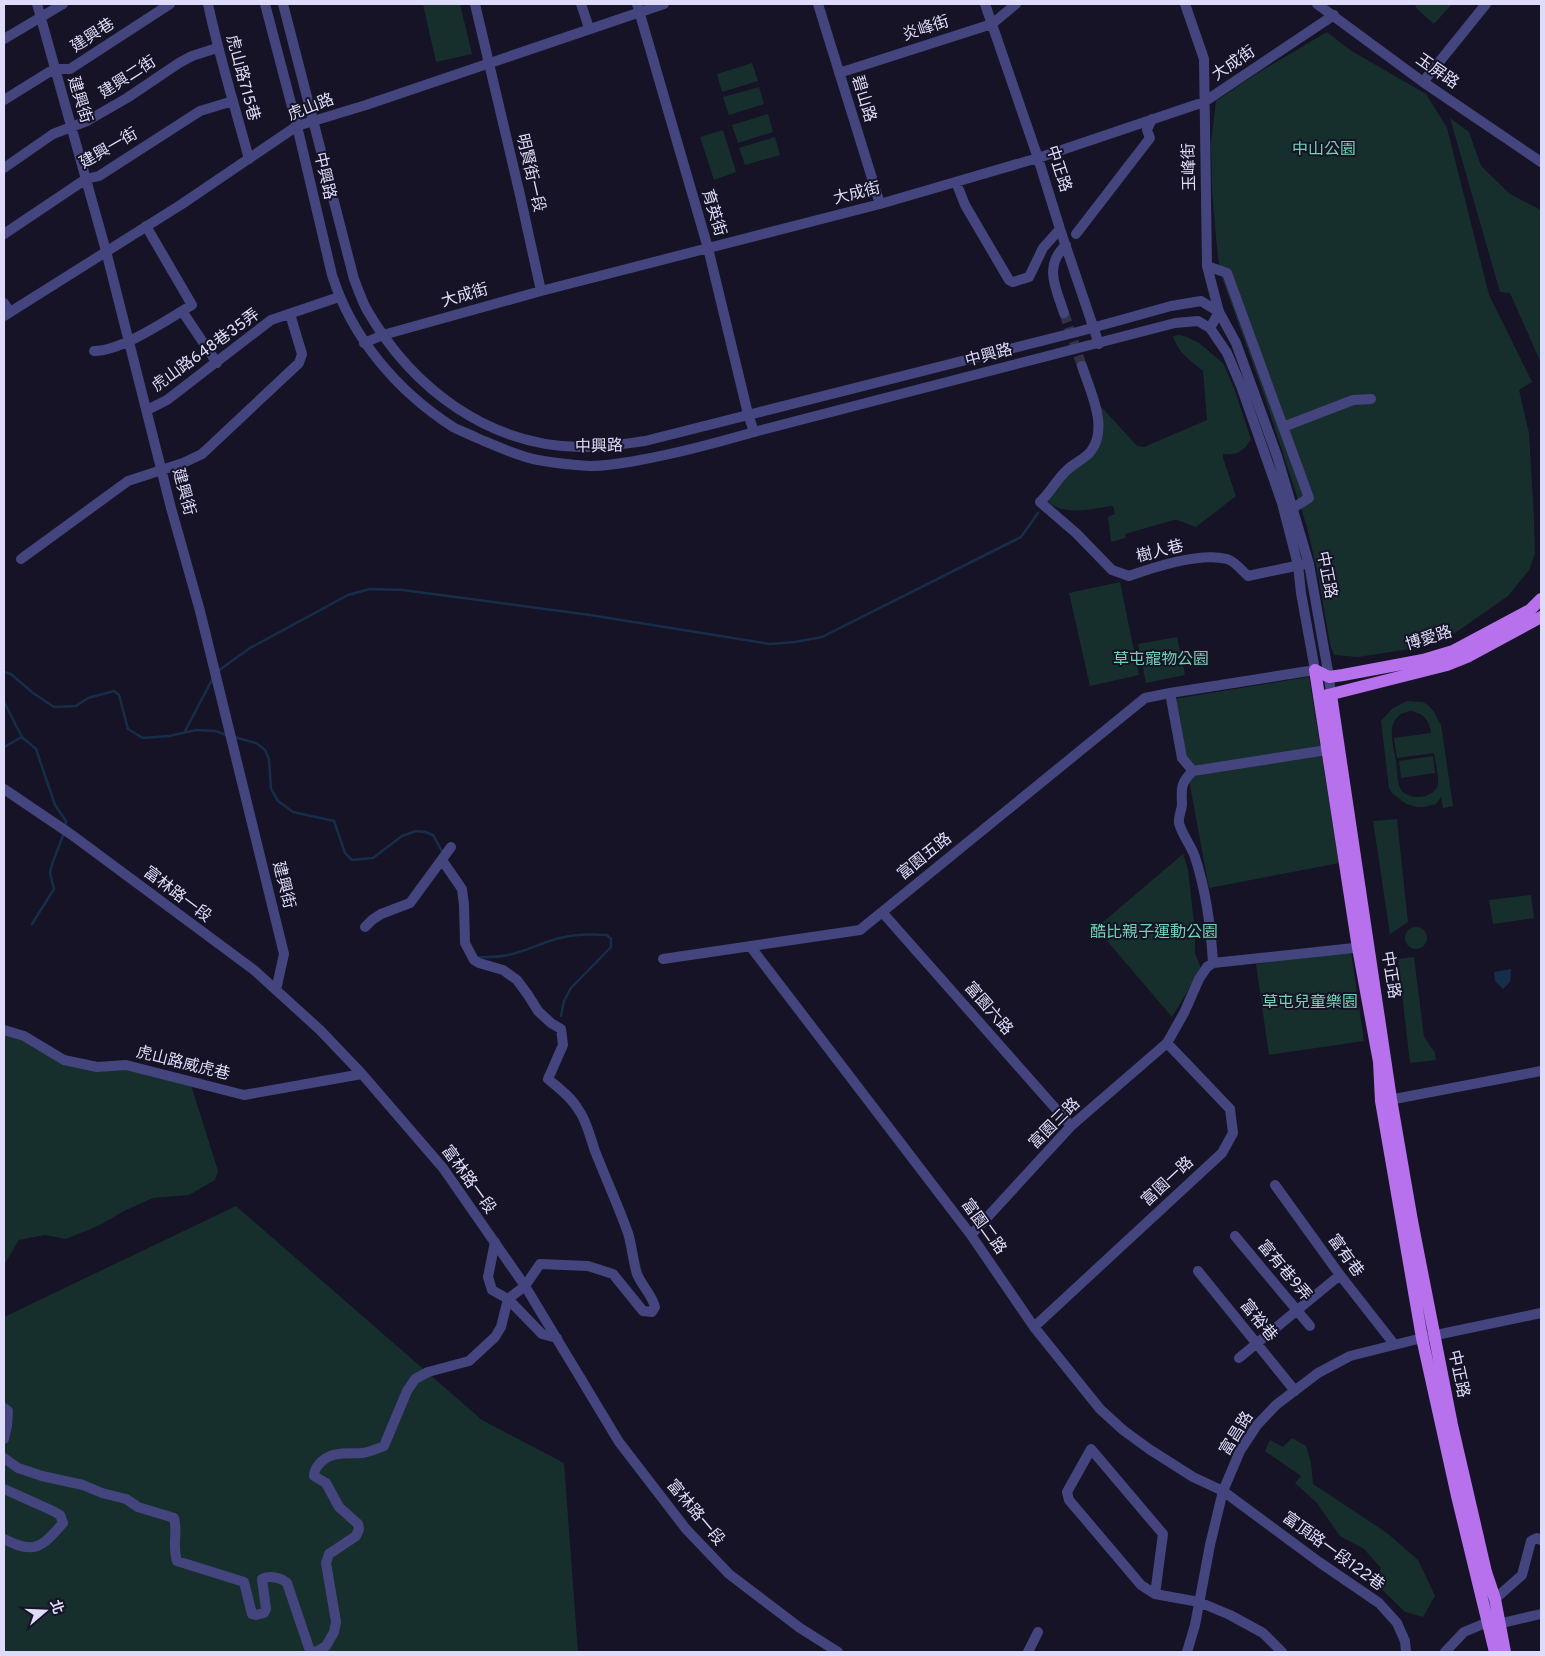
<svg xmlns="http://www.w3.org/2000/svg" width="1545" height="1656" font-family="Overpass,'Noto Sans TC',sans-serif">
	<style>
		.green { fill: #172f2c; fill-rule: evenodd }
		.water { fill: #172e4a }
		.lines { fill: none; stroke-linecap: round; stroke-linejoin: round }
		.stream { stroke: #172e4a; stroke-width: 2.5 }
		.minor-tunnel { stroke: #333145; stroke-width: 10; stroke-dasharray: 10 5; stroke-linecap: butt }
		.minor { stroke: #44457e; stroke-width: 10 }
		.tertiary { stroke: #44457e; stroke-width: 10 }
		.primary { stroke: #b771ec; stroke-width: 12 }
		.labels { text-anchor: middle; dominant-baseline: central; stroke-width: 4; stroke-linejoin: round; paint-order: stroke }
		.street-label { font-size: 16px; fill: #dedcfa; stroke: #151325 }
		.park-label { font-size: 16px; fill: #71d2b4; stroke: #151325 }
	</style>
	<rect width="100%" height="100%" fill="#151325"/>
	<path class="green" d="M 423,4 L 460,4 L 472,54 L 436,62 Z
		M 1418,4 L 1452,4 L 1434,24 L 1415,7 Z
		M 1327,32 L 1350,50 L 1426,94 L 1447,128 L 1489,295 L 1532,382 L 1519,390 L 1529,433 L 1534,519 L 1535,554 L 1529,570 L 1508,596 L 1455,633 L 1410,649 L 1358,657 L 1334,655 L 1330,644 L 1318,574 L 1307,527 L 1264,395 L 1220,272 L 1217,248 L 1212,192 L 1211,143 L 1216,101 L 1256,74 Z
		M 752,63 L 758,81 L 722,92 L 717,74 Z
		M 759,87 L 764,104 L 729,115 L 723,97 Z
		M 768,114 L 773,132 L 738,143 L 732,125 Z
		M 1450,118 L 1469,132 L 1481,166 L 1510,194 L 1541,210 L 1541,363 L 1510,293 L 1500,292 Z
		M 723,130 L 736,172 L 714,180 L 700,137 Z
		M 775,137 L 780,155 L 745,165 L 739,148 Z
		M 1179,335 L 1187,337 L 1199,343 L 1223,363 L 1234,388 L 1251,439 C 1244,452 1236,455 1223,454 L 1223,458 L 1236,496 L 1196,527 L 1177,520 L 1174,520 L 1125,534 L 1125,538 L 1111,542 L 1108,517 L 1115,514 L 1113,506 C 1092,508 1061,518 1046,499 L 1073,462 L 1096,440 L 1096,401 L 1137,446 L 1144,447 L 1207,420 L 1203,371 C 1190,360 1178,353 1173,336 Z
		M 1120,582 L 1139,675 L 1090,686 L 1069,593 Z
		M 1177,637 L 1185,675 L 1146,683 L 1138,644 Z
		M 1309,677 L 1339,863 L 1209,888 L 1174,699 Z
		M 1407,701 L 1423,702 L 1429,706 L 1434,712 L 1441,725 L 1453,806 L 1443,808 L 1441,797 L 1436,804 L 1424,807 L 1417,807 L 1406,804 L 1392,793 L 1389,788 L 1381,721 L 1393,708 ZM 1411,711 C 1424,713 1429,720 1431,733 L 1394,738 L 1397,758 L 1434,753 C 1435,761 1439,776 1438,784 C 1435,799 1407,802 1400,788 C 1397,781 1397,769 1396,761 C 1393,743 1383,715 1411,711 Z
		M 1433,756 L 1435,773 L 1401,778 L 1399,761 Z
		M 1397,819 L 1408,922 L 1390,934 L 1373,821 Z
		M 1183,854 L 1188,869 L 1195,933 L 1195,953 L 1201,969 L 1172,1017 L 1096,928 Z
		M 1531,895 L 1534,918 L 1493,924 L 1489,900 Z
		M1405 938a11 11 0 1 1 22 0a11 11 0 1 1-22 0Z
		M 1351,951 L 1364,1041 L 1269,1055 L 1256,964 Z
		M 1414,957 L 1424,1037 L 1435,1053 L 1436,1060 L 1410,1063 L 1398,959 Z
		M 4,1033 L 23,1041 L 56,1060 L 110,1066 L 191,1085 L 218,1171 L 215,1180 L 189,1195 L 153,1198 L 126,1210 L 98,1226 L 66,1239 L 45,1235 L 19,1240 L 4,1265 Z
		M 236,1206 L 482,1420 L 564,1463 L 578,1652 L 4,1652 L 4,1317 Z
		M 1292,1438 L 1306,1446 L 1311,1463 L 1313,1484 L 1387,1533 L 1418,1560 L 1435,1596 L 1423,1617 L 1405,1612 L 1374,1582 L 1381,1568 L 1364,1549 L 1340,1536 L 1317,1503 L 1295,1483 L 1301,1476 L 1265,1451 L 1270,1440 L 1283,1447 Z"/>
	<path class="water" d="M 1511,969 L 1510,982 L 1503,989 L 1495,981 L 1494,972 Z"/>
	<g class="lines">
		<path class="stream" d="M 218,671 L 250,648 L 348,595 L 370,589 L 403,590 L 590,615 L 770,644 L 795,642 L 822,637 L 1021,537 L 1038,513
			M 4,672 L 11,674 L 33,693 L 54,707 L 76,706 L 88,698 L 114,691 L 119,695 L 128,729 L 143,738 L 169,736 L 196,730 L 216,731 L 226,735
			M 4,702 L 22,737 L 36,749 L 55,805 L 66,821 L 65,827
			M 184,733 L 213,678
			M 234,737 L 256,743 L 265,750 L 269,759 L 271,789 L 278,801 L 293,812 L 334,821 L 345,853 L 352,860 L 373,858 L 402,836 L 416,831 L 425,832 L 433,835 L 443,853
			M 4,747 L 22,737
			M 32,924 L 54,889 L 50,873 L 52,864 L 64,833
			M 476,957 C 491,958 505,957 519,952 C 533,948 546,941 560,938 C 575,934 592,934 607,935 L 611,939 L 611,947 L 571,988 L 564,1001 L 561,1016"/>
		<path class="minor-tunnel" d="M 1064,313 L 1082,366"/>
		<path class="minor" d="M 37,4 L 106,251 L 171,508 L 200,611 L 284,954 L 276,990
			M 208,4 C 219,56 235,107 249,159
			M 475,4 L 520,195 L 541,291
			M 581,4 L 589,28
			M 637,4 L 708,248 L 748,414 L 754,432
			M 818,4 L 880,204
			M 985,4 L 1038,158 L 1060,229 L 1099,344
			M 1185,4 L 1204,59 L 1207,266 L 1219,312 L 1210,328
			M 1317,4 L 1423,82 L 1541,162
			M 4,39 L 63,4
			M 839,73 L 992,24 L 1016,4
			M 1423,82 L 1486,4
			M 4,100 L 54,69 L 70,69 L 170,4
			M 4,168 L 53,134 L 87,121 L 127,98 L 179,63 L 192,56 L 217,48
			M 956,182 L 965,205 L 1009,280 L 1013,282 L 1029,277 L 1043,248 L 1060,229
			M 4,234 L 86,179 L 99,176 L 200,111 L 233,101
			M 1076,234 L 1150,138 L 1147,130 L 1152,119
			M 1207,266 L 1227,273 L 1309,498 L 1293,508 L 1284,509
			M 4,303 L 10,312
			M 182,311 L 217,363
			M 1064,313 C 1056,288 1043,266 1066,245
			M 364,343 L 383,335 L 541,291 L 880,204 L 1038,158 L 1204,102 L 1334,15
			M 94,351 C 122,351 167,320 192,305 L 146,226
			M 1082,366 C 1090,391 1109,428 1091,451 C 1085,459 1074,463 1067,470 C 1056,480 1051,492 1040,502 L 1076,533 L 1112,570 L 1129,576 C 1154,567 1200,552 1227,559 C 1235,561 1242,571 1248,576 L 1305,564
			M 147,410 L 167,400 L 271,320 L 339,297
			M 1283,427 L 1353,400 L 1371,399
			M 21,559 L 128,481 L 183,463 L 202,454 L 299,363 L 302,354 L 290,314
			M 1315,670 L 1170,693 L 1182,758 L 1193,771 L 1327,750
			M 4,789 L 72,835 L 254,970 L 320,1030 L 362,1074 L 443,1168 L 525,1286 L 619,1442 L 686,1529 L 729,1574 L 800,1628 L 838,1652
			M 882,912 L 1071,1126
			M 365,927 L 372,920 L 381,914 L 410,903 L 451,847
			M 750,946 L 971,1235 L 1034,1327 L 1100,1409 L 1123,1430 L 1149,1449 L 1193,1477 L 1223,1491 L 1319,1562 L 1379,1603 L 1397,1623 L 1405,1641 L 1406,1652
			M 663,959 L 860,930 L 1145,698 L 1170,693
			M 1213,963 L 1363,947
			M 4,1030 L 24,1036 L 64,1060 L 97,1067 L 126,1065 L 244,1095 L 362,1074
			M 1384,1101 L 1541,1071
			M 1275,1185 L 1340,1275 L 1394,1344
			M 971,1235 L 1071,1126 L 1167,1043 L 1184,1013 L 1199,979 L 1207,967 L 1213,963 C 1211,928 1206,891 1195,857 C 1191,845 1182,835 1179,823 C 1178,816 1182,810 1182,804 C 1181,788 1181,782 1193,771
			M 1235,1236 L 1310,1326
			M 495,1242 L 488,1277 L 492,1290 L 508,1299 L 542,1334 L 557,1338
			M 1198,1271 L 1295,1391
			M 1034,1327 L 1222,1153 L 1233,1133 L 1230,1109 L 1167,1043
			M 1239,1358 L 1340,1275
			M 4,1408 L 8,1411 L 7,1426 L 4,1439
			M 4,1458 L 18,1468 L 42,1476 L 83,1485 L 102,1493 L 126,1499 L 138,1507 L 174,1518 C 178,1532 172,1547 177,1561 L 244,1582 L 252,1614 L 256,1615 L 264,1613 L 266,1609 L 262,1579 C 270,1575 282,1578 287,1583 L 310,1651 L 316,1652 L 326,1646 L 334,1632 L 336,1622 L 326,1563 L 329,1554 L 356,1536 L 359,1529 L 358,1524 L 339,1507 L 326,1483 L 314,1476 C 314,1470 317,1466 321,1462 C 333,1451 347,1454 362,1453 C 370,1452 377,1449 384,1446 L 407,1391 L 415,1379 L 428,1372 L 469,1361 L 495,1337 L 501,1327 L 508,1299 L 525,1286 L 540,1264 L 588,1266 L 613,1274 L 643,1311 L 652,1312 L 655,1307 C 652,1295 642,1286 637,1274 C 633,1261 632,1246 628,1233 C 618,1205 606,1179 595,1151 C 590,1137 587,1121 578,1109 C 571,1097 559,1088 548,1079 L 563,1045 L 561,1029 L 551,1023 L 538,1011 L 528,995 L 517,980 L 503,970 L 479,963 L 474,960 L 465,943 L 464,905 L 462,889 L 442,860
			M 4,1489 L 53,1511 L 60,1515 L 63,1523 C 42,1547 35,1555 4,1539
			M 1155,1594 L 1163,1534 L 1091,1449 L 1067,1492 L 1069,1500 L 1141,1585 L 1155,1594 L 1199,1602 L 1230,1615 L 1263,1633 L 1282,1652
			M 1495,1599 L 1522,1575 L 1531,1541 L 1537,1538 L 1541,1540
			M 1494,1623 L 1498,1624 L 1541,1614
			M 1028,1652 L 1038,1632
			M 1187,1652 L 1195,1625 L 1210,1545 L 1223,1491 L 1240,1451 L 1257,1425 L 1276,1405 L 1318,1373 L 1350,1356 L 1422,1338 L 1541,1313"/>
		<path class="tertiary" d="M 265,4 L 297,126 L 332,275 C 352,338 397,391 453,427 C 460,431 469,434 477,438 C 496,446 517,456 538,460 C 554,463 573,465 590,466 C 606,466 624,463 640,460 C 679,453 716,443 754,432 L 1175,323 L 1198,321 L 1210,328 L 1227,353 L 1241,386 L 1282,503 L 1298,565 L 1301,593 L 1315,670
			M 283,4 L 354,279 C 358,289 362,301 367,310 C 412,388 488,446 581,447 C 602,448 624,444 645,441 L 1081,331 L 1171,306 L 1201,301 L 1219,312 L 1236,343 L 1277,456 L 1309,564 L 1329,677 L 1331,695
			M 4,316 L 182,204 L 297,126 L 366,105 L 664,4
			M 1445,1652 L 1464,1632 L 1488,1622"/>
		<path class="primary" d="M 1315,670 L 1358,948 L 1379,1062 L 1381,1101 L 1422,1338 L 1457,1496 L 1495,1652
			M 1315,670 L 1329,677 L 1343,675 L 1423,660 L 1453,651 L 1530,610 L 1541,599
			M 1331,695 L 1391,1099 L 1412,1221 L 1452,1425 L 1486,1572 L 1495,1599 L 1505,1652
			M 1324,696 L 1447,665 L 1467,657 L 1541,617"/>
	</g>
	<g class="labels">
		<g class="street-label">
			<text transform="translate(926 29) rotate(-18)">炎峰街</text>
			<text transform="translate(93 36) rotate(-33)">建興巷</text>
			<text transform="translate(1234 64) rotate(-34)">大成街</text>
			<text transform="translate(1437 72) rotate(35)">玉屏路</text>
			<text transform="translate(128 78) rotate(-33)">建興二街</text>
			<text transform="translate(242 78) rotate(75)">虎山路715巷</text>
			<text transform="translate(863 99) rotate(73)">碧山路</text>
			<text transform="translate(79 100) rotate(73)">建興街</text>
			<text transform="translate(311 108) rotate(-21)">虎山路</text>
			<text transform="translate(109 149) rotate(-30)">建興一街</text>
			<text transform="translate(1190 167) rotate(-91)">玉峰街</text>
			<text transform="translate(1058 169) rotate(72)">中正路</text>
			<text transform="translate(530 173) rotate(77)">明賢街一段</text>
			<text transform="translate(324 176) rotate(77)">中興路</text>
			<text transform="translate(857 194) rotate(-14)">大成街</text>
			<text transform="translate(713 213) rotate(73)">育英街</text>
			<text transform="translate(465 296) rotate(-16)">大成街</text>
			<text transform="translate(206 351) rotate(-36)">虎山路648巷35弄</text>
			<text transform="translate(989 356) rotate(-15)">中興路</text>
			<text transform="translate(599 447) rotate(-1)">中興路</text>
			<text transform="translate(183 492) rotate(75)">建興街</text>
			<text transform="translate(1160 552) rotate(-14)">樹人巷</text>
			<text transform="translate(1326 575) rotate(79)">中正路</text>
			<text transform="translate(1429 639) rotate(-17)">博愛路</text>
			<text transform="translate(925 857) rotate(-39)">富園五路</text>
			<text transform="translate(283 885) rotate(76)">建興街</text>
			<text transform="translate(177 895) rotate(37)">富林路一段</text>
			<text transform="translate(1390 975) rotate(81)">中正路</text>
			<text transform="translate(988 1009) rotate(49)">富園六路</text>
			<text transform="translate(183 1064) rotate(14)">虎山路威虎巷</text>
			<text transform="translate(1055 1124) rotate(-45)">富園三路</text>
			<text transform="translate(468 1180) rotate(54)">富林路一段</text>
			<text transform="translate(1168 1182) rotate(-43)">富園一路</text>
			<text transform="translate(983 1227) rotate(54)">富園二路</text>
			<text transform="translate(1345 1256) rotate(54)">富有巷</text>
			<text transform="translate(1284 1271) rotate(50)">富有巷9弄</text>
			<text transform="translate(1258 1321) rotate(51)">富裕巷</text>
			<text transform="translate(1458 1374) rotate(78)">中正路</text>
			<text transform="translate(1237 1434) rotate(-58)">富昌路</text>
			<text transform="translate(695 1513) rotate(50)">富林路一段</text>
			<text transform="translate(1333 1552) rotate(36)">富頂路一段122巷</text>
		</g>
		<g class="park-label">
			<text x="1324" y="150">中山公園</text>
			<text x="1161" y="660">草屯寵物公園</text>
			<text x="1154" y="933">酷比親子運動公園</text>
			<text x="1310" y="1003">草屯兒童樂園</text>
		</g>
	</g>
	<rect width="1545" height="1656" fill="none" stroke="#dedcfa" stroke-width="10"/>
	<g transform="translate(45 1611) rotate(71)" stroke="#151325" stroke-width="4" paint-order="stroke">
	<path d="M0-4L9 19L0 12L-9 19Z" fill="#dedcfa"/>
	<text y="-8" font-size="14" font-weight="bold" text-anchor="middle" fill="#dedcfa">北</text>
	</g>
</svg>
